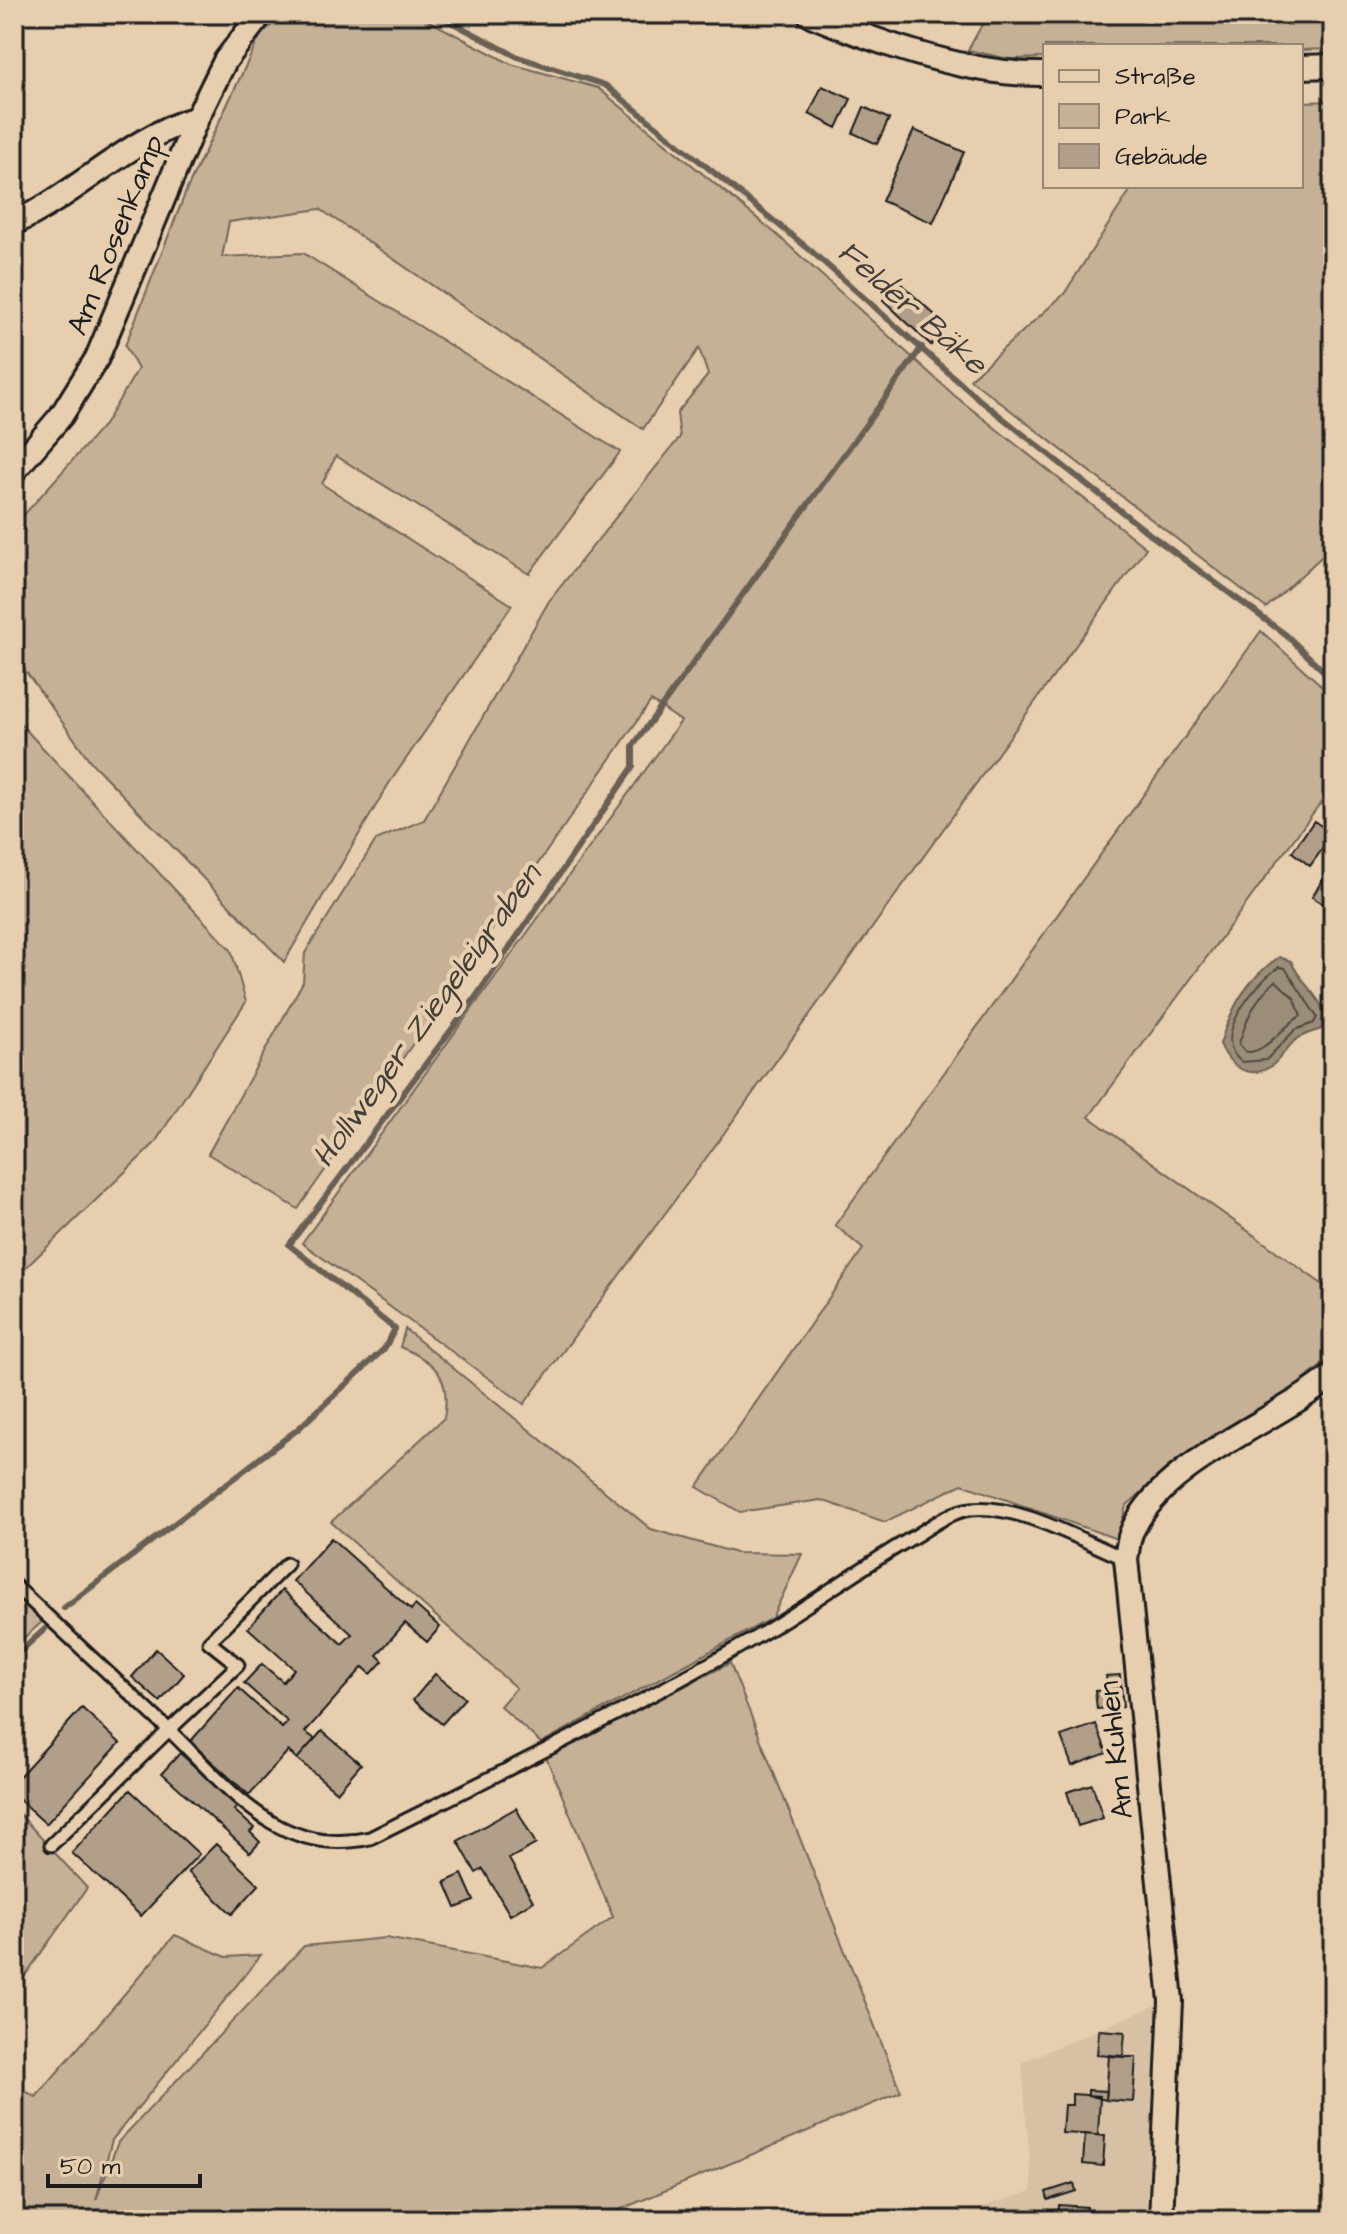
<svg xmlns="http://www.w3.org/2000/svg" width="1347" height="2234" font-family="'Architects Daughter',sans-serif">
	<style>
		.built { fill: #d7c0a4 }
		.green { fill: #c6b197; stroke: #71665a; stroke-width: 2 }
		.water { fill: #9c8d79; stroke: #696054; stroke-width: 2 }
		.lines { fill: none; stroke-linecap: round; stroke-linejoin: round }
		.shore { stroke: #4f4941; stroke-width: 2 }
		.stream { stroke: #696054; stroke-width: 6 }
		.building { fill: #b19f89; stroke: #1c1c1c; stroke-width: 2 }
		.service-casing { stroke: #1c1c1c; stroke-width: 17 }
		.minor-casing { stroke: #1c1c1c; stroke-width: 28 }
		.service { stroke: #e7ceaf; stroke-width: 11 }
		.minor { stroke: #e7ceaf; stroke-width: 22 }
		.labels { text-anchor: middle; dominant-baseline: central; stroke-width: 8; stroke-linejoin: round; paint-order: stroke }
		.street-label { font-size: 30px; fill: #1c1c1c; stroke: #e7ceaf }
		.water-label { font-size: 32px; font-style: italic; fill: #423e38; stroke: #e7ceaf }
	</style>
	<rect width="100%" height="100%" fill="#e7ceaf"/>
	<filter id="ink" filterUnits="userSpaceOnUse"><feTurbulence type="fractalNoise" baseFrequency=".0125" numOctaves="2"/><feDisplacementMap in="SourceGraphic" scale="16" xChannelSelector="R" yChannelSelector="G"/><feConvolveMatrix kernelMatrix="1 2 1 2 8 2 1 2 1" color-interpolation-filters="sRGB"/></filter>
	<g filter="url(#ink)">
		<path class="built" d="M 1157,2005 L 1146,2220 L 959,2220 L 958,2215 L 1032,2191 L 1022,2062 Z"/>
		<path class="green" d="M 286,14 L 416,14 L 511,64 L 598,88 L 775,233 L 955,396 L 1146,548 L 709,1154 L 524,1404 L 302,1243 L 681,721 L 651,701 L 298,1209 L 208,1154 L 303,982 L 305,953 L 376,840 L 424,820 L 549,601 L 680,437 L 677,413 L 708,375 L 699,348 L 643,429 L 320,209 L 229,222 L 222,257 L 303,253 L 620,452 L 529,574 L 336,456 L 322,484 L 512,605 L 388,785 L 284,962 L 91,762 L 14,655 L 14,526 L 104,425 L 138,369 L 125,346 L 187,189 L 261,34 Z
			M 988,14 L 1333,14 L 1333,49 L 1301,50 L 1301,46 L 1045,46 L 1045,58 L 1009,59 L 968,50 Z
			M 1333,101 L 1333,546 L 1266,608 L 970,379 L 1064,294 L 1133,186 L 1301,186 L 1301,102 Z
			M 1261,631 L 1333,696 L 1333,786 L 1089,1117 L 1333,1292 L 1333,1332 L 1330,1337 L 1333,1356 L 1287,1394 L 1174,1463 L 1126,1506 L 1117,1539 L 962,1484 L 885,1522 L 821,1500 L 740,1512 L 697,1487 L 863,1249 L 835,1225 Z
			M 14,717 L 231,950 L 246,1002 L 154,1144 L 14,1279 Z
			M 405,1329 L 651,1529 L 736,1553 L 802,1554 L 772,1618 L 541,1743 L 500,1706 L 516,1688 L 331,1522 L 444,1418 C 451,1378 437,1362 400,1347 Z
			M 14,1592 L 43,1621 L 14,1647 Z
			M 730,1663 L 901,2092 L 595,2220 L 14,2220 L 14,2085 L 36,2097 L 175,1935 L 226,1957 L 261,1955 L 112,2140 L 96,2200 L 118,2142 L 304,1946 L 386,1938 L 542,1968 L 613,1917 L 546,1757 Z
			M 14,1808 L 87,1888 L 14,1991 Z"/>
		<path class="water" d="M 1279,957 L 1291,961 C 1300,983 1319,994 1326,1016 L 1321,1029 C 1313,1032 1304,1034 1297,1039 C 1287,1046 1281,1060 1270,1067 C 1247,1081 1228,1064 1220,1044 C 1232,1006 1246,980 1279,957 Z"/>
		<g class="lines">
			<path class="shore" d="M 1279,967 L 1285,968 L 1317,1017 L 1314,1023 L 1295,1030 L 1266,1060 L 1242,1062 C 1208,1039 1256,983 1279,967 Z
				M 1276,981 L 1295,999 L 1301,1016 C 1283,1025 1266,1054 1246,1052 L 1239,1044 C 1246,1020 1256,996 1276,981 Z"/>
			<path class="stream" d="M 436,14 L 518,57 L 605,85 L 810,250 L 976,397 L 1151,535 L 1286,635 L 1333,680
				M 64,1608 L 298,1429 L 384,1349 L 395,1329 L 289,1245 L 473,1001 L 633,767 L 633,746 L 922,347
				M 14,1657 L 45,1629"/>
		</g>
		<path class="building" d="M 822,86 L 851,99 L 837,128 L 809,114 Z
			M 864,107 L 889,119 L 877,144 L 853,133 Z
			M 914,130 L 964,152 L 933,223 L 882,201 Z
			M 900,283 L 948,327 L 931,345 L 883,300 Z
			M 1314,821 L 1333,834 L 1310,866 L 1292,852 Z
			M 1325,876 L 1333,881 L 1333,910 L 1312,897 Z
			M 331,1538 L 411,1610 L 415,1605 L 440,1627 L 427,1642 L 405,1623 L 377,1655 L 383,1661 L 371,1674 L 363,1667 L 305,1732 L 315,1739 L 297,1759 L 288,1751 L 249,1795 L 190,1742 L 238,1688 L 282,1728 L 288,1722 L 244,1683 L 262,1664 L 283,1682 L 294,1669 L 248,1628 L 282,1590 L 342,1644 L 352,1634 L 293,1581 Z
			M 156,1649 L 184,1674 L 160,1702 L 132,1677 Z
			M 435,1674 L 465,1698 L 442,1724 L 413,1700 Z
			M 1120,1675 L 1123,1707 L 1097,1709 L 1095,1691 L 1108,1690 L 1106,1676 Z
			M 82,1708 L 120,1743 L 46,1824 L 14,1795 L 14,1782 Z
			M 1096,1724 L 1107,1753 L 1072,1766 L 1061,1736 Z
			M 322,1731 L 361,1764 L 337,1792 L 297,1759 Z
			M 180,1753 L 238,1806 L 234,1810 L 254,1828 L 250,1832 L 260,1842 L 250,1853 L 162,1773 Z
			M 1092,1784 L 1103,1818 L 1078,1826 L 1067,1792 Z
			M 130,1790 L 199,1854 L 141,1916 L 72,1853 Z
			M 516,1808 L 536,1844 L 509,1859 L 533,1901 L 510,1915 L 483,1869 L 476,1873 L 458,1841 Z
			M 216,1844 L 259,1885 L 232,1914 L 188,1872 Z
			M 462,1874 L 474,1901 L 456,1908 L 445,1882 Z
			M 1099,2030 L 1125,2032 L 1123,2057 L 1097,2055 Z
			M 1109,2055 L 1136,2057 L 1133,2102 L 1106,2100 Z
			M 1088,2090 L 1107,2091 L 1106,2100 L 1088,2095 Z
			M 1072,2094 L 1100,2096 L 1098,2135 L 1062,2133 L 1064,2105 L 1072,2105 Z
			M 1085,2134 L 1105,2136 L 1103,2166 L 1083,2164 Z
			M 1074,2183 L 1076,2191 L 1048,2200 L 1046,2192 Z
			M 1059,2205 L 1087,2207 L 1086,2220 L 1058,2220 Z"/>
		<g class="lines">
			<defs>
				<path id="service" d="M 14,1585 L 169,1730 L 238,1665 L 209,1642 L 287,1564
					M 51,1845 L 169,1730 C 227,1786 279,1859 370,1838 C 498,1774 628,1711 753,1639 C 809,1607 860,1567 917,1535 C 933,1525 952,1511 971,1509 C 1017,1503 1084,1542 1126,1559"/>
				<path id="minor" d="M 809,14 C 878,43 970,76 1045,74
					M 1301,67 L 1333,66
					M 14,223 C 78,194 129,137 197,118
					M 14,471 L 61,416 L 97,358 L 197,118 L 225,61 L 261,14
					M 1161,2220 L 1171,2001 L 1126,1559 C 1128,1549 1128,1538 1133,1529 C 1166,1460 1275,1423 1333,1375"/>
			</defs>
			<use href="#service" class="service-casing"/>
			<use href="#minor" class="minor-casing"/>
			<use href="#service" class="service"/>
			<use href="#minor" class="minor"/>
		</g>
	</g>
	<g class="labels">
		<g class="street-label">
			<text transform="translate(116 235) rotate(-68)">Am Rosenkamp</text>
			<text transform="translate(1116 1750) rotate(-96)">Am Kuhlen</text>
		</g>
		<g class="water-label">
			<text transform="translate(912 308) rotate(41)">Felder Bäke</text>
			<text transform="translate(427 1016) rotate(-54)">Hollweger Ziegeleigraben</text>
		</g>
	</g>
	<rect width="1347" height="2234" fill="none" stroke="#e7ceaf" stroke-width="48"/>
	<rect x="24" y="24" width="1299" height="2186" fill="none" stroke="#1c1c1c" stroke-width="3" filter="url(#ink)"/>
	<rect x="1043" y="44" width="260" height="144" fill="#e7ceaf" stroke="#968774" stroke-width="2"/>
	<rect x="1059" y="70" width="40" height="12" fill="#e7ceaf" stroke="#968774" stroke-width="2"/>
	<text x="1115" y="84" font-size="24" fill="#1c1c1c">Straße</text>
	<rect x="1059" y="104" width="40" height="24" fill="#c6b197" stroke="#968774" stroke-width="2"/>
	<text x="1115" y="124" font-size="24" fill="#1c1c1c">Park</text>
	<rect x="1059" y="144" width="40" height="24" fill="#b19f89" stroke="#968774" stroke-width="2"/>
	<text x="1115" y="164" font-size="24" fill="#1c1c1c">Gebäude</text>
	<path d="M48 2174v12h152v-12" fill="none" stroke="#1c1c1c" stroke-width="4"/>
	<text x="60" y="2174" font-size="24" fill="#1c1c1c" stroke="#e7ceaf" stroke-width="6" paint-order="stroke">50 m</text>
</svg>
